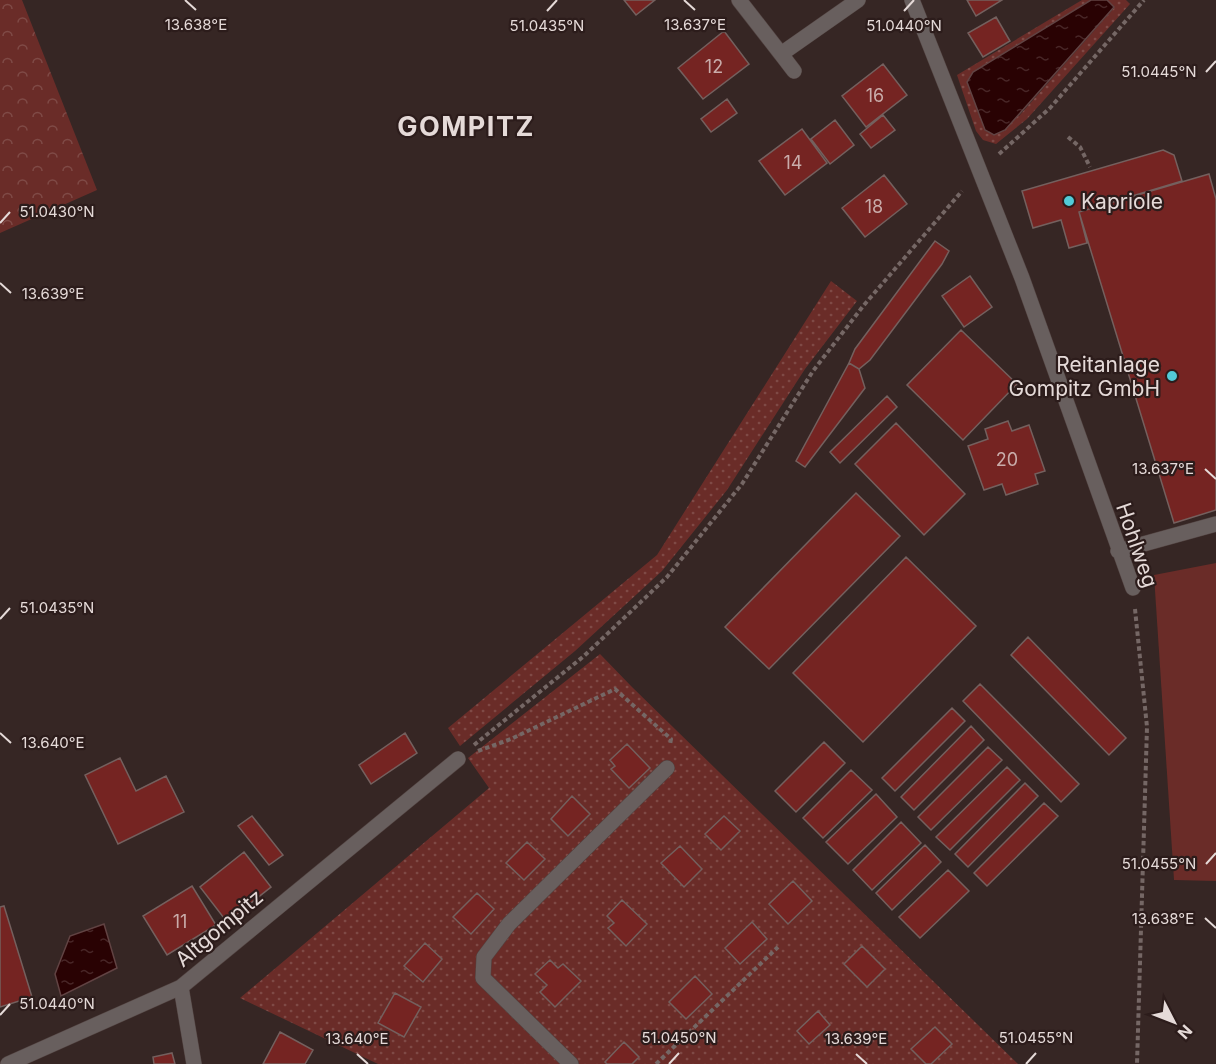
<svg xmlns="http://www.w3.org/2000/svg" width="1216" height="1064" font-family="Inter,sans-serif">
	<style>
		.grass { fill: url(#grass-dots) }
		.forest { fill: url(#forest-crowns) }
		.pitch { fill: #6a2c28 }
		.water { fill: url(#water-ripples); stroke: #614343; stroke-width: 1.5 }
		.building { fill: #752422; stroke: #74605e; stroke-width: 1.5 }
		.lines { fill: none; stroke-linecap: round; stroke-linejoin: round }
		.minor-casing { stroke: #524341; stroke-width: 16 }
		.path { stroke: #756765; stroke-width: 4; stroke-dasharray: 4.5 3; stroke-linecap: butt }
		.minor { stroke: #685f5e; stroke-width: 15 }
		.ticks { fill: none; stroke: #e5dad8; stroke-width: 2 }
		.poi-dot { fill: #52cbd8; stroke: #2c1c1b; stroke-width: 2 }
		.labels { text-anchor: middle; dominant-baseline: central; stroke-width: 4.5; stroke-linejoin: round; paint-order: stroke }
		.number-label { font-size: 18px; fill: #c9acaa }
		.poi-label { font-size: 21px; fill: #e5dad8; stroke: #2c1c1b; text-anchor: start }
		.street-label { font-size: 21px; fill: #e5dad8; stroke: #2c1c1b }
		.district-label { font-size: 27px; font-weight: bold; letter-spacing: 1.5px; fill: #e5dad8; stroke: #2c1c1b }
		.ticks-label { font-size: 15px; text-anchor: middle; fill: #e5dad8; stroke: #2c1c1b; stroke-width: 4.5; stroke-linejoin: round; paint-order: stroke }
	</style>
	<defs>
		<pattern id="grass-dots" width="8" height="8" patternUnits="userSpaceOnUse" patternTransform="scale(1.5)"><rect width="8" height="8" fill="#6a2c28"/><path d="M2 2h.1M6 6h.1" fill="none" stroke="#7f4a46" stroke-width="1.8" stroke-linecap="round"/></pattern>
		<pattern id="forest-crowns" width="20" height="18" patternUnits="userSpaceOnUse" patternTransform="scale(1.5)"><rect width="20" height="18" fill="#6a2c28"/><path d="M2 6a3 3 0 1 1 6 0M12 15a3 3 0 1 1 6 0" fill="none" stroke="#7f4a46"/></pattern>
		<pattern id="water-ripples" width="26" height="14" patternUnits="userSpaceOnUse" patternTransform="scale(1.5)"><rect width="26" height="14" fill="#290203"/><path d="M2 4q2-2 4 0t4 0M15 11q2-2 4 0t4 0" fill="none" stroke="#482627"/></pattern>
	</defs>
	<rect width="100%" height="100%" fill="#362624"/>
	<path class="grass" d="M 1082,0 L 1091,0 L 973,72 L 1019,116 L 1114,8 L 1107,0 L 1126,0 L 1130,4 L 1027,119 L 996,144 L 983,140 L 976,131 L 957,75 Z
		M 831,281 L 857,301 L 805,369 L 727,490 L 662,571 L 575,651 L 460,746 L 448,728 L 657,555 Z
		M 600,654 L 632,687 L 1018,1064 L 378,1064 L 240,998 L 489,788 L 468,758 Z"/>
	<path class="forest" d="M 0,0 L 22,0 L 97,190 L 0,233 Z"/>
	<path class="pitch" d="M 1216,563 L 1216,881 L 1174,880 L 1154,575 Z"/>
	<path class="water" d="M 1091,0 L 1107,0 L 1114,7 L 1005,130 L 994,135 L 985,130 L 967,82 L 973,72 Z
		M 104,924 L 117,968 L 61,996 L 55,974 L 70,936 Z"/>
	<path class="building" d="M 624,0 L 655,0 L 636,15 Z
		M 967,0 L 1002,0 L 976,16 Z
		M 996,17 L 1010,41 L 983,57 L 968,33 Z
		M 724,31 L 749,64 L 703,99 L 678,68 Z
		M 883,64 L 907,95 L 866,127 L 842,96 Z
		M 727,99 L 737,113 L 711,132 L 701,119 Z
		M 883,115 L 895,130 L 871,148 L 860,134 Z
		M 835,120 L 854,145 L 830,164 L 811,139 Z
		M 802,129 L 827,163 L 785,195 L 759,161 Z
		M 1163,150 L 1174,155 L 1182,181 L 1079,212 L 1087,243 L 1069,248 L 1061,220 L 1033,228 L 1022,191 Z
		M 1209,174 L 1216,199 L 1216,510 L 1174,523 L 1079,212 Z
		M 884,175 L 907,204 L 865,237 L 842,208 Z
		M 935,241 L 949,251 L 942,264 L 870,360 L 859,369 L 849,363 L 855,349 Z
		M 970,276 L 992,307 L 964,327 L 942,296 Z
		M 961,330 L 1017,384 L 963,440 L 907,385 Z
		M 849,363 L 859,369 L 865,388 L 805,467 L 796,461 Z
		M 887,396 L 897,407 L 840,463 L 830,452 Z
		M 1008,421 L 1012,431 L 1029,425 L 1045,471 L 1035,474 L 1038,484 L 1006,495 L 1002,484 L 984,490 L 968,446 L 988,439 L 985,429 Z
		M 896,423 L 965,494 L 924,535 L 855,464 Z
		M 856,493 L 900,536 L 769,669 L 725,627 Z
		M 906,557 L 976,626 L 863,742 L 793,673 Z
		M 1028,637 L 1126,738 L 1109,755 L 1011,655 Z
		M 980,684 L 1079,784 L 1061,802 L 963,701 Z
		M 952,708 L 965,721 L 895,791 L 882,778 Z
		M 971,726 L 984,740 L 914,810 L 901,797 Z
		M 405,733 L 417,753 L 371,784 L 359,765 Z
		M 824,742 L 845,763 L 796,812 L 775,791 Z
		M 627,744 L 650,768 L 629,788 L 611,769 L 615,766 L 610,760 Z
		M 988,747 L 1002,760 L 931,830 L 918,817 Z
		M 120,758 L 136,791 L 166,776 L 184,812 L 118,844 L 85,775 Z
		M 1007,767 L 1020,780 L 950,850 L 936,837 Z
		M 851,770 L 872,790 L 823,838 L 803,818 Z
		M 1025,783 L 1038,796 L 968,867 L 955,854 Z
		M 876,794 L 897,817 L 848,864 L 826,842 Z
		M 572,796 L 590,814 L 568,836 L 551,819 Z
		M 1044,803 L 1058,816 L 987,886 L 974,873 Z
		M 252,816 L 283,855 L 269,865 L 238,826 Z
		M 724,816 L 740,831 L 721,850 L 705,834 Z
		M 901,822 L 921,843 L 872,890 L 853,870 Z
		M 527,842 L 545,859 L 524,880 L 506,863 Z
		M 925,845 L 941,862 L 892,910 L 876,893 Z
		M 680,846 L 702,869 L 684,887 L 661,863 Z
		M 244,852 L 271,887 L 227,922 L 200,887 Z
		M 948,870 L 969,891 L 920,938 L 899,917 Z
		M 793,881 L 812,901 L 788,924 L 769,904 Z
		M 192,886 L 216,925 L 167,955 L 143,916 Z
		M 477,893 L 494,909 L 471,934 L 453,917 Z
		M 622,900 L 647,924 L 626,946 L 608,928 L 614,923 L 607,916 Z
		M 4,906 L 32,997 L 0,1007 L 0,907 Z
		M 752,922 L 767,939 L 740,964 L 725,948 Z
		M 425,943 L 442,959 L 423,982 L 404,966 Z
		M 862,946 L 885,969 L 867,987 L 844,964 Z
		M 550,960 L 558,968 L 563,964 L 581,981 L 555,1007 L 540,992 L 547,985 L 535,974 Z
		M 695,976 L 712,994 L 686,1019 L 669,1002 Z
		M 395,993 L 421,1007 L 404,1037 L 378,1023 Z
		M 818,1011 L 830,1025 L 809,1044 L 797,1031 Z
		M 935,1027 L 952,1044 L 931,1064 L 926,1064 L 911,1049 Z
		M 280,1032 L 313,1050 L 305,1064 L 263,1064 Z
		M 624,1042 L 639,1057 L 632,1064 L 607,1064 L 605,1062 Z
		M 172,1053 L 175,1064 L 154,1064 L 153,1057 Z"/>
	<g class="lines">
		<defs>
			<path id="minor" d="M 739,0 L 781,54
				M 912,0 L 1022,278 L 1133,588
				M 794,71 L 781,54 L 858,0
				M 1118,551 L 1216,524
				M 181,987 L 194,1064
				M 8,1064 L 181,987 L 458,759
				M 571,1064 L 483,978 L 484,957 L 509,924 L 667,768"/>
		</defs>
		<use href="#minor" class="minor-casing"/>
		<path class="path" d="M 1068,137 L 1080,147 L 1090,167
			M 999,154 L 1050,108 L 1144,0
			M 1135,609 L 1147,727 L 1137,1064
			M 474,745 L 584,656 L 667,577 L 742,484 L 813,371 L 864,305 L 962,191
			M 478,751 L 511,739 L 615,689 L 671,739 L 670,745
			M 656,1064 L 778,947"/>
		<use href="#minor" class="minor"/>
	</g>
	<path class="ticks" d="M 185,0 L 196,10M 684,0 L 695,10M 547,11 L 557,0M 904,11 L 914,0M 1206,72 L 1216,61M 0,223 L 10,212M 0,283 L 11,293M 1205,469 L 1216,479M 0,619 L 10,608M 0,733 L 11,743M 1206,864 L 1216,853M 1205,918 L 1216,928M 0,1015 L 10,1004M 357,1054 L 368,1064M 856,1054 L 867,1064M 669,1064 L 679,1053M 1026,1064 L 1036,1053"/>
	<g class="poi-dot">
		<circle cx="1069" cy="201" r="6"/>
		<circle cx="1172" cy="376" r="6"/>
	</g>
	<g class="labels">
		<g class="number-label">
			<text x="714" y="66">12</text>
			<text x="875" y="95">16</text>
			<text x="793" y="162">14</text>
			<text x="874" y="206">18</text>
			<text x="1007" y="459">20</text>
			<text x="180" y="921">11</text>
		</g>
		<g class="poi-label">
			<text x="1081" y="201">Kapriole</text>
			<text x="1160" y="364" text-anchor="end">Reitanlage<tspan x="1160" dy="24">Gompitz GmbH</tspan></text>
		</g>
		<g class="street-label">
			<text transform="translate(1137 545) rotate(71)">Hohlweg</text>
			<text transform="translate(219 928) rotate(-40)">Altgompitz</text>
		</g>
		<g class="district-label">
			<text x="466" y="126">GOMPITZ</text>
		</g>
	</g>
	<g class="ticks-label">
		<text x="196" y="30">13.638°E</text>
		<text x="695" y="30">13.637°E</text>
		<text x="547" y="31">51.0435°N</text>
		<text x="904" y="31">51.0440°N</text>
		<text x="1159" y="77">51.0445°N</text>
		<text x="57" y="217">51.0430°N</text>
		<text x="53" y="299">13.639°E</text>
		<text x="1163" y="474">13.637°E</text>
		<text x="57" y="613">51.0435°N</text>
		<text x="53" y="748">13.640°E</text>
		<text x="1159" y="869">51.0455°N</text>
		<text x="1163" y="924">13.638°E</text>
		<text x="57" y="1009">51.0440°N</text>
		<text x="679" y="1043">51.0450°N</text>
		<text x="1036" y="1043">51.0455°N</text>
		<text x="357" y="1044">13.640°E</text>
		<text x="856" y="1044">13.639°E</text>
	</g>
	<g transform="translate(1174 1022) rotate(132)" stroke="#2c1c1b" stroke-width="4.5" paint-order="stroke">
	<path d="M0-4.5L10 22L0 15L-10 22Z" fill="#e5dad8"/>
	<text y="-9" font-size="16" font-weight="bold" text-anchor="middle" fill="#e5dad8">N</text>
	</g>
</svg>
